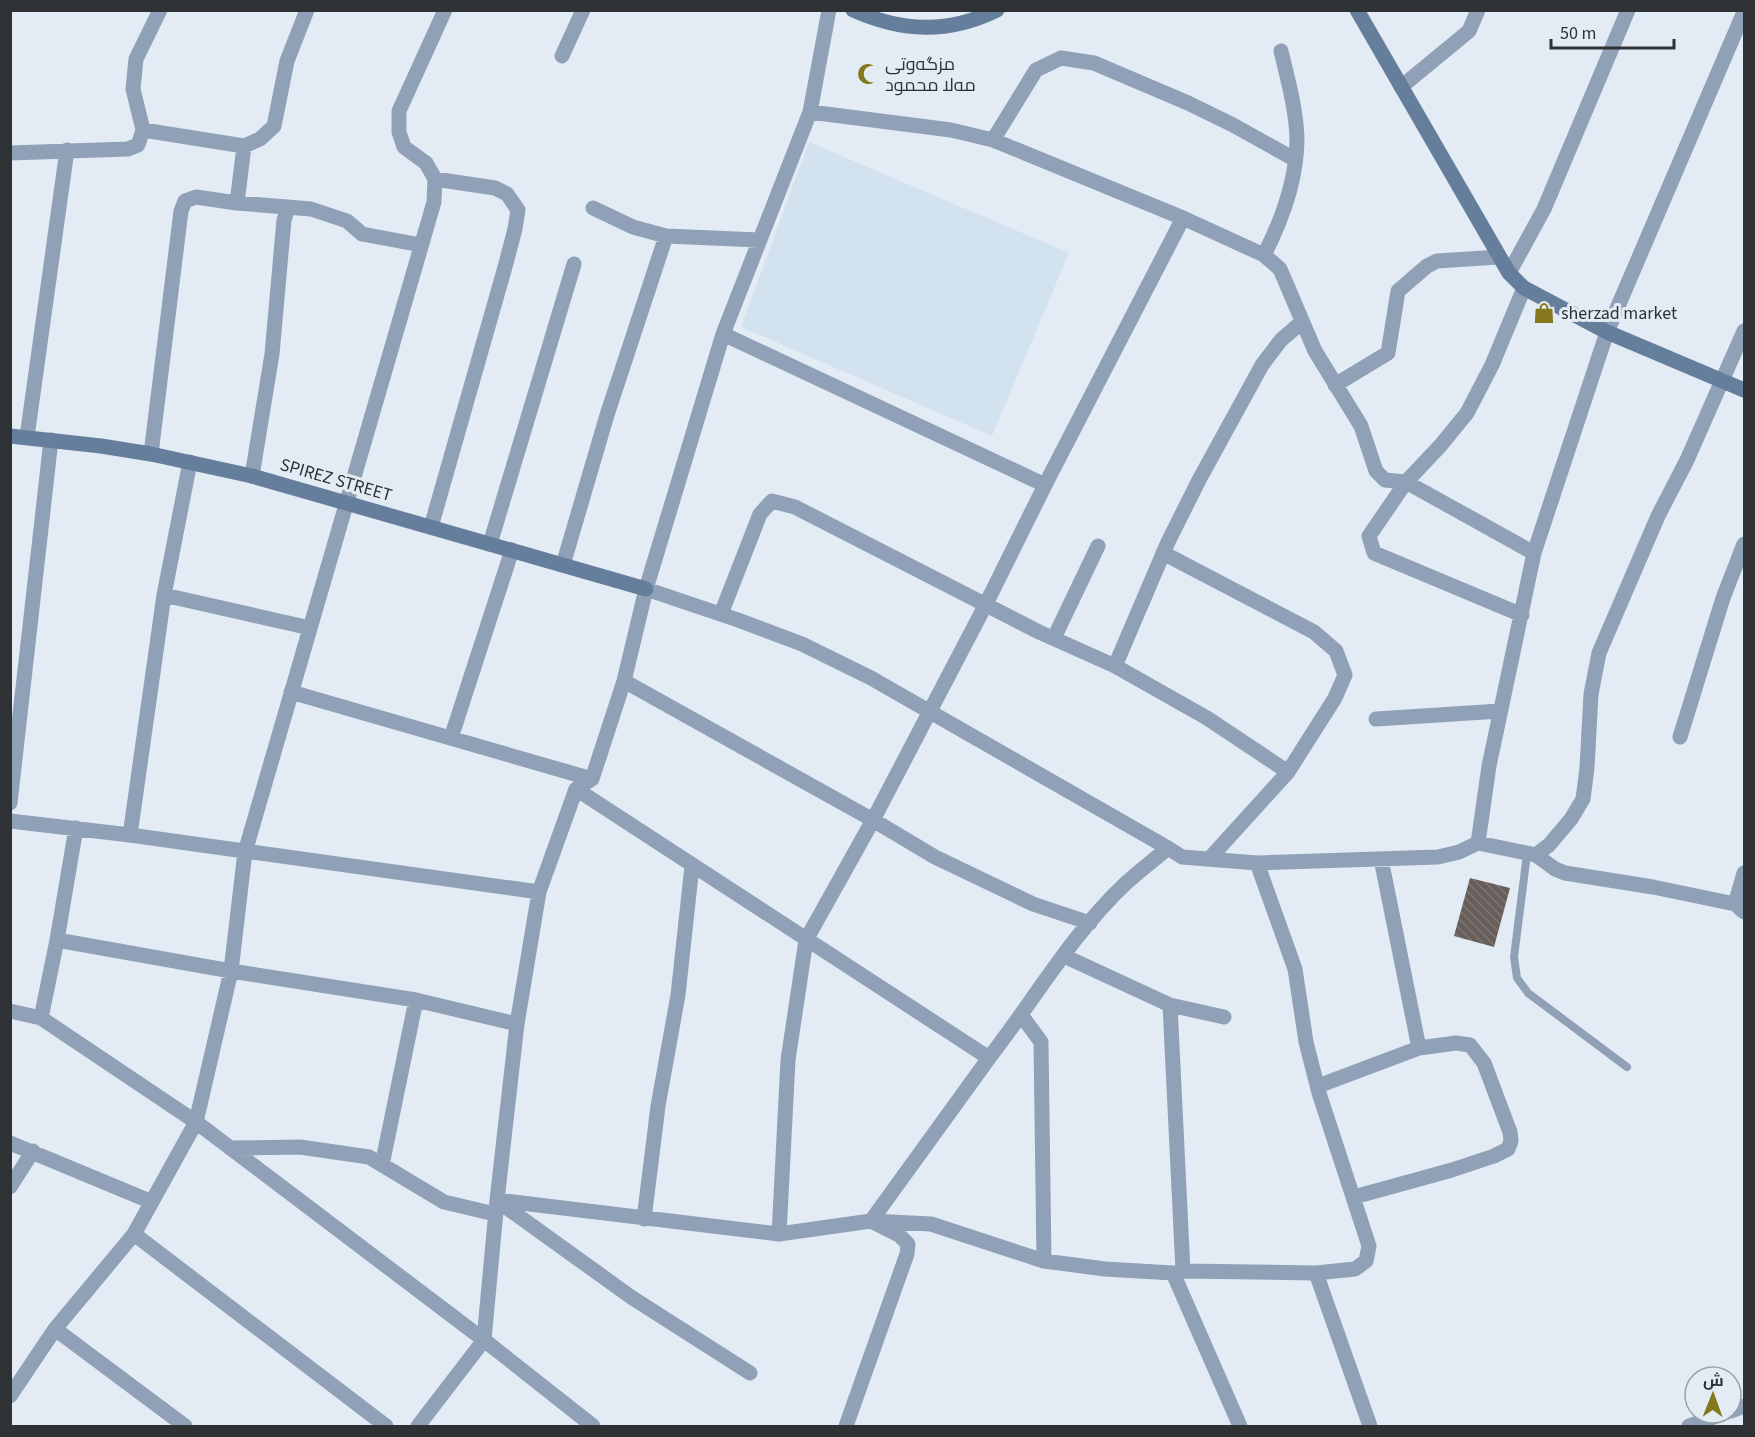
<svg xmlns="http://www.w3.org/2000/svg" width="1755" height="1437" font-family="'Source Sans 3',Cairo,sans-serif">
	<style>
		.built { fill: #d3e2ef }
		.building { fill: url(#building-back-hatch) }
		.lines { fill: none; stroke-linecap: round; stroke-linejoin: round }
		.lane { stroke: #90a1b7; stroke-width: 8 }
		.street { stroke: #90a1b7; stroke-width: 15 }
		.secondary { stroke: #657e9c; stroke-width: 15 }
		.labels { text-anchor: middle; dominant-baseline: central; stroke-width: 6; stroke-linejoin: round; paint-order: stroke }
		.poi-label { font-size: 18px; fill: #2e3235; stroke: #e3ecf4; text-anchor: start }
		.street-label { font-size: 18px; fill: #2e3235; stroke: #e3ecf4 }
	</style>
	<defs>
		<pattern id="building-back-hatch" width="6" height="6" patternUnits="userSpaceOnUse" patternTransform="scale(1.5)"><rect width="6" height="6" fill="#675d59"/><path d="M-1 5l2 2M0 0l6 6M5-1l2 2" fill="none" stroke="#7d7673"/></pattern>
	</defs>
	<rect width="100%" height="100%" fill="#e3ecf4"/>
	<path class="built" d="M 809,142 L 1069,253 L 992,436 L 741,327 Z"/>
	<path class="building" d="M 1470,878 L 1510,888 L 1494,947 L 1454,936 Z"/>
	<g class="lines">
		<path class="lane" d="M 1527,854 L 1514,957 L 1517,978 L 1528,993 L 1627,1067"/>
		<path class="street" d="M 562,56 L 583,10
			M 1401,87 L 1469,31 L 1478,10
			M 810,112 L 951,130 L 993,140 L 1183,218 L 1264,255 L 1280,269 L 1315,351 L 1361,426 L 1376,471 L 1385,480 L 1406,482 L 1534,553
			M 143,130 L 244,146 L 260,139 L 274,126 L 287,61 L 307,10
			M 993,140 L 1036,70 L 1061,58 L 1094,63 L 1188,103 L 1233,125 L 1294,159
			M 10,153 L 128,149 L 138,145 L 143,130 L 133,89 L 136,59 L 160,10
			M 237,203 L 244,146
			M 593,208 L 633,227 L 666,236 L 759,240
			M 1264,255 C 1282,220 1297,179 1297,138 C 1296,109 1288,80 1281,51
			M 1509,273 L 1544,209 L 1628,10
			M 723,334 L 1045,485
			M 1335,385 L 1388,353 L 1398,291 L 1427,266 L 1437,261 L 1499,257
			M 27,437 L 67,150
			M 151,454 L 181,211 L 185,201 L 196,197 L 237,203 L 311,209 L 347,221 L 362,234 L 421,245
			M 252,476 L 272,354 L 284,220 L 288,207
			M 431,527 L 505,267 L 515,229 L 518,210 L 507,194 L 495,188 L 435,179
			M 490,544 L 574,264
			M 1163,553 L 1314,632 L 1336,651 L 1345,675 L 1335,698 L 1288,772 L 1210,858
			M 563,565 L 607,415 L 666,236
			M 646,589 L 738,620 L 802,644 L 871,678 L 1168,848
			M 164,595 L 310,628
			M 721,614 L 760,514 L 772,501 L 795,507 L 1039,632 L 1115,666 L 1207,718 L 1288,772
			M 1522,615 L 1374,553 L 1369,536 L 1406,482 L 1440,446 L 1467,413 L 1492,365 L 1524,288
			M 1054,638 L 1098,546
			M 1115,666 L 1168,542 L 1199,480 L 1262,365 L 1281,340 L 1302,322
			M 624,681 L 873,820 L 935,857 L 1033,904 L 1090,923
			M 291,692 L 592,779
			M 1376,719 L 1500,711
			M 1680,737 L 1723,598 L 1744,544
			M 451,738 L 512,550
			M 576,789 L 989,1058 C 1034,1000 1072,934 1125,884 C 1139,871 1154,860 1168,848 L 1182,857 L 1257,863 L 1438,857 L 1459,852 L 1478,843 L 1489,766 L 1534,553 L 1607,332 L 1744,12
			M 10,803 L 51,440
			M 10,821 L 130,835 L 539,892
			M 130,835 L 164,595 L 190,462
			M 1478,843 L 1536,855 L 1549,845 L 1571,819 L 1583,799 L 1587,768 L 1591,694 L 1599,653 L 1658,516 L 1687,460 L 1744,331
			M 1536,855 L 1555,869 L 1565,873 L 1653,887 L 1735,904 L 1744,912
			M 1744,873 L 1735,904 L 1744,905
			M 57,940 L 231,971 L 416,1000 L 517,1024
			M 1064,956 L 1170,1005 L 1224,1017
			M 1170,1005 L 1183,1271
			M 10,1011 L 41,1018 L 196,1122 L 484,1340 L 593,1426
			M 1022,1016 L 1041,1042 L 1044,1261
			M 41,1018 L 57,940 L 76,828
			M 1318,1086 L 1419,1048
			M 10,1143 L 152,1202
			M 230,1148 L 300,1147 L 369,1157 L 444,1202 L 495,1214
			M 382,1165 L 416,1000
			M 10,1187 L 33,1151
			M 1354,1197 L 1452,1170 L 1494,1156 L 1508,1149 L 1511,1141 L 1510,1132 L 1484,1063 L 1470,1045 L 1456,1043 L 1419,1048 L 1381,859
			M 497,1200 L 779,1234 L 871,1221 L 931,1224 L 1044,1261 L 1105,1269 L 1173,1273 L 1183,1271 L 1316,1273 L 1355,1269 L 1366,1261 L 1369,1246 L 1319,1093 L 1306,1042 L 1295,969 L 1257,863
			M 499,1202 L 631,1297 L 750,1373
			M 644,1219 L 658,1106 L 678,995 L 692,866
			M 134,1234 L 386,1426
			M 779,1234 L 788,1060 L 806,940 L 873,820 L 986,604 L 1045,485 L 1183,218
			M 1173,1273 L 1240,1426
			M 1316,1273 L 1370,1426
			M 55,1329 L 185,1426
			M 10,1396 L 55,1329 L 134,1234 L 196,1122 L 231,971 L 245,852 L 434,202 L 435,179 L 426,163 L 404,147 L 399,132 L 399,111 L 445,10
			M 1731,1411 L 1744,1406
			M 418,1426 L 484,1340 L 497,1200 L 517,1024 L 539,892 L 576,789 L 592,779 L 624,681 L 646,589 L 723,334 L 810,112 L 829,10
			M 846,1426 L 907,1254 L 908,1244 L 899,1235 L 871,1221 L 989,1058
			M 1689,1426 L 1725,1413"/>
		<path class="secondary" d="M 853,10 C 902,32 948,34 997,10
			M 1357,10 L 1509,273 L 1524,288 L 1607,332 L 1744,390
			M 10,436 L 101,446 L 151,454 L 252,476 L 646,589"/>
	</g>
	<defs>
		<symbol id="mosque-bare" viewBox="-9 -9 18 18"><path d="M3.5-4.9A6 6 0 1 0 3.5 4.9A5 5 0 1 1 3.5-4.9Z" fill="#85781c" stroke="#e3ecf4" stroke-width="2.5" paint-order="stroke"/></symbol>
		<symbol id="shop-bare" viewBox="-9 -9 18 18"><path d="M-5-2.5h2.3a2.7 3.5 0 0 1 5.4 0H5L5.5 6h-11ZM-1.5-2.5h3a1.5 2.3 0 0 0-3 0Z" fill="#85781c" stroke="#e3ecf4" stroke-width="2.5" paint-order="stroke"/></symbol>
	</defs>
	<g fill-rule="evenodd">
		<use href="#mosque-bare" x="853" y="59" width="30" height="30"/>
		<use href="#shop-bare" x="1529" y="298" width="30" height="30"/>
	</g>
	<g class="labels">
		<g class="poi-label">
			<text x="885" y="64">مزگه‌وتی<tspan x="885" dy="21">مه‌لا محمود</tspan></text>
			<text x="1561" y="313">sherzad market</text>
		</g>
		<g class="street-label">
			<text transform="translate(336 480) rotate(16)">SPIREZ STREET</text>
		</g>
	</g>
	<rect width="1755" height="1437" fill="none" stroke="#2e3235" stroke-width="24"/>
	<g transform="translate(1713 1395) rotate(1)"><circle r="28" fill="#e3ecf4" stroke="#9ba2a8" stroke-width="1.5"/>
	<path d="M0-4.5L10 22L0 15L-10 22Z" fill="#85781c"/>
	<text y="-9" font-size="16" font-weight="bold" text-anchor="middle" fill="#2e3235">ش</text>
	</g>
	<path d="M1551 39v9h123v-9" fill="none" stroke="#2e3235" stroke-width="3"/>
	<text x="1560" y="39" font-size="18" fill="#2e3235" stroke="#e3ecf4" stroke-width="4.5" paint-order="stroke">50 m</text>
</svg>
